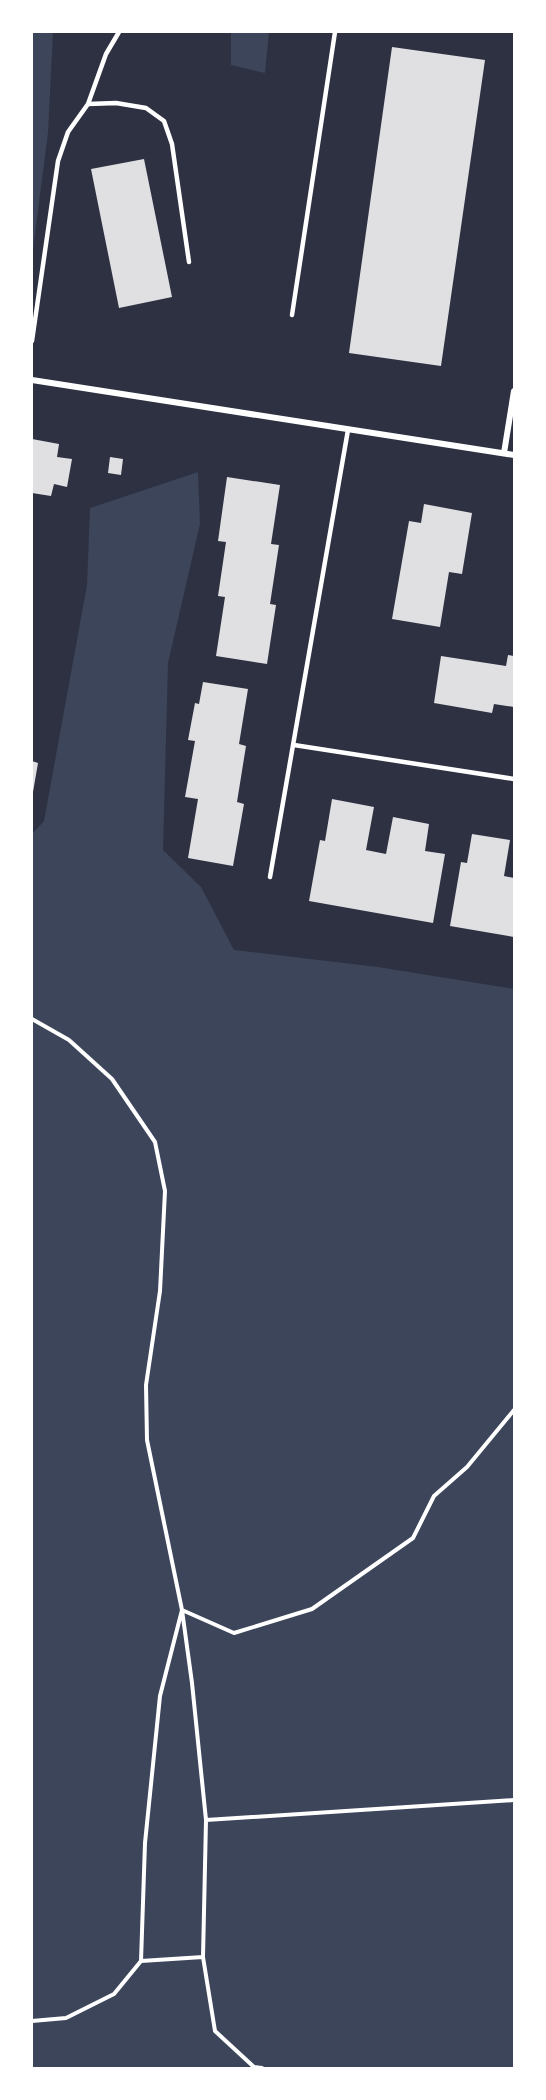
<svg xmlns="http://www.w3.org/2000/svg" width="546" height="2100" font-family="'Roboto Condensed',sans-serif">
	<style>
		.green { fill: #3c4559 }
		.building { fill: #e0e0e3 }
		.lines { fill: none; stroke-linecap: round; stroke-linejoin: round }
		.path { stroke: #fff; stroke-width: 4 }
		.service { stroke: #fff; stroke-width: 4.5 }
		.minor { stroke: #fff; stroke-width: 6 }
	</style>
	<rect width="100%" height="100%" fill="#2d3142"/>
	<path class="green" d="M 32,32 L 53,32 L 48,133 L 32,257 Z
		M 231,32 L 269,32 L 265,73 L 231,65 Z
		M 198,472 L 200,524 L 168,663 L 163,850 L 201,887 L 234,950 L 378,967 L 514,989 L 514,2068 L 32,2068 L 32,834 L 44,821 L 87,585 L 90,508 Z"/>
	<path class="building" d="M 392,47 L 485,60 L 441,366 L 349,353 Z
		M 144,159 L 172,297 L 119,308 L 91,169 Z
		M 32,439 L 59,444 L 57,457 L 72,459 L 67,487 L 54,484 L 51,496 L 32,493 Z
		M 110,457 L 123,459 L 121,475 L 108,473 Z
		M 227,477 L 280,485 L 271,544 L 279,545 L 270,604 L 276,605 L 267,664 L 216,656 L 225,597 L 218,596 L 226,542 L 218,541 Z
		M 424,504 L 472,513 L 462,574 L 449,572 L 440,627 L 392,619 L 409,521 L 421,523 Z
		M 508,655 L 514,656 L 514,707 L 494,704 L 492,713 L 434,703 L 441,656 L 506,666 Z
		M 203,682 L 248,689 L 239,744 L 246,746 L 237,802 L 244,804 L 233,866 L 188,858 L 198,799 L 185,797 L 195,741 L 188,740 L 195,703 L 199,704 Z
		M 32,761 L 38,763 L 33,792 L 32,791 Z
		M 332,799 L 374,807 L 366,850 L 386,854 L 393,817 L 429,824 L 425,851 L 445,854 L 433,923 L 309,901 L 320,840 L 325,841 Z
		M 472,834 L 510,840 L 504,876 L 514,878 L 514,937 L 450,926 L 461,862 L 467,863 Z"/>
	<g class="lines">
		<path class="path" d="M 32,1019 L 69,1040 L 112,1079 L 155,1142 L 165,1191 L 160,1291 L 146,1385 L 147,1440 L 182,1610 L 192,1683 L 206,1820 L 203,1957 L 215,2031 L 254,2067 L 262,2068
			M 206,1820 L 514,1800
			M 141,1961 L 203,1957
			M 32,2021 L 66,2018 L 114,1994 L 141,1961 L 145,1843 L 160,1696 L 182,1610 L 234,1633 L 312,1609 L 413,1538 L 434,1496 L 467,1467 L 514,1410"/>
		<path class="service" d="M 88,104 L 116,103 L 146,108 L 164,121 L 172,144 L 189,262
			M 292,315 L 335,32
			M 32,341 L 58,161 L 68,132 L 88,104 L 106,54 L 119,32
			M 294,745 L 514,779
			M 270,877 L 348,430"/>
		<path class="minor" d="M 32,380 L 514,455
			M 504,453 L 514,391"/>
	</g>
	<rect width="546" height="2100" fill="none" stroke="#ffffff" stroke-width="66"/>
</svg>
